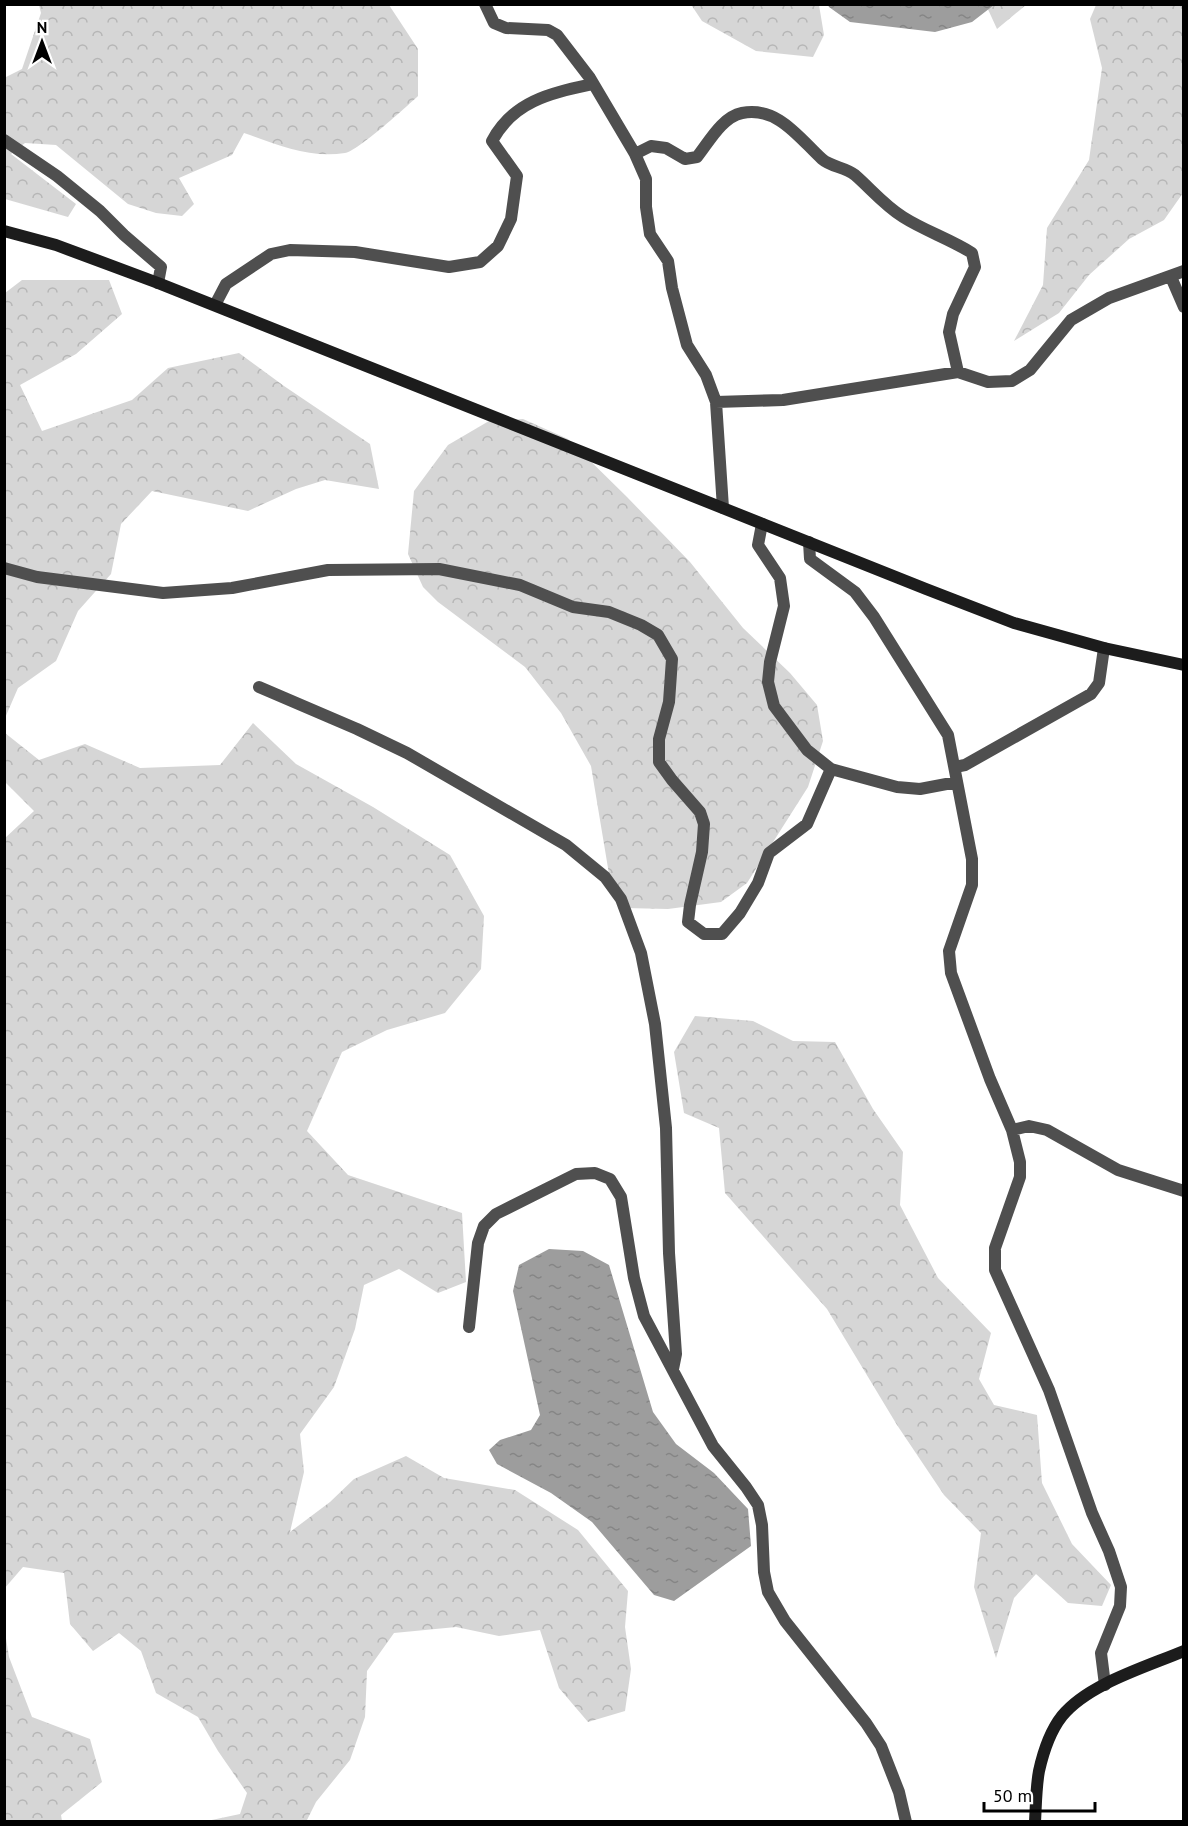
<svg xmlns="http://www.w3.org/2000/svg" width="1188" height="1826" font-family="'PT Sans',sans-serif">
	<style>
		.forest { fill: url(#forest-crowns) }
		.water { fill: url(#water-ripples) }
		.lines { fill: none; stroke-linecap: round; stroke-linejoin: round }
		.street { stroke: #4f4f4f; stroke-width: 12 }
		.secondary { stroke: #1c1c1c; stroke-width: 12 }
	</style>
	<defs>
		<pattern id="forest-crowns" width="20" height="18" patternUnits="userSpaceOnUse" patternTransform="scale(1.5)"><rect width="20" height="18" fill="#d6d6d6"/><path d="M2 6a3 3 0 1 1 6 0M12 15a3 3 0 1 1 6 0" fill="none" stroke="#b6b6b6"/></pattern>
		<pattern id="water-ripples" width="26" height="14" patternUnits="userSpaceOnUse" patternTransform="scale(1.5)"><rect width="26" height="14" fill="#9d9d9d"/><path d="M2 4q2-2 4 0t4 0M15 11q2-2 4 0t4 0" fill="none" stroke="#858585"/></pattern>
	</defs>
	<rect width="100%" height="100%" fill="#fff"/>
	<path class="forest" d="M 39,5 L 389,5 L 418,49 L 418,96 C 406,107 358,151 345,153 C 310,159 276,144 244,133 L 232,155 L 179,178 L 194,204 L 182,216 L 156,213 L 128,204 L 56,145 L 25,143 L 11,154 L 76,204 L 68,217 L 5,199 L 4,78 L 22,69 L 41,13 Z
		M 687,5 L 819,5 L 824,35 L 813,57 L 756,51 L 702,21 L 692,6 Z
		M 986,5 L 1026,5 L 997,29 Z
		M 1096,5 L 1183,5 L 1183,193 L 1164,220 L 1129,239 L 1089,275 L 1059,313 L 1014,341 L 1043,285 L 1047,228 L 1089,160 L 1102,68 L 1090,19 Z
		M 22,280 L 109,280 L 122,314 L 76,354 L 20,385 L 42,431 L 132,400 L 168,368 L 239,353 L 284,386 L 370,444 L 379,489 L 325,480 L 296,489 L 248,511 L 152,491 L 121,524 L 111,574 L 78,611 L 56,661 L 18,688 L 5,718 L 5,293 Z
		M 523,419 L 568,439 L 627,497 L 690,562 L 743,628 L 790,673 L 817,705 L 823,741 L 808,787 L 747,883 L 721,902 L 668,909 L 625,908 L 611,886 L 591,766 L 561,713 L 525,667 L 438,602 L 423,587 L 408,554 L 414,491 L 448,445 L 489,421 Z
		M 253,723 L 296,764 L 373,807 L 450,855 L 484,916 L 481,969 L 445,1013 L 387,1030 L 342,1052 L 307,1131 L 348,1175 L 462,1213 L 466,1282 L 438,1293 L 399,1269 L 364,1285 L 355,1329 L 334,1387 L 300,1434 L 304,1472 L 290,1532 L 330,1502 L 354,1479 L 406,1456 L 444,1478 L 515,1490 L 578,1530 L 628,1591 L 625,1627 L 631,1669 L 625,1711 L 588,1722 L 559,1688 L 540,1630 L 499,1636 L 456,1627 L 394,1633 L 367,1671 L 365,1717 L 350,1760 L 316,1802 L 306,1822 L 207,1821 L 240,1814 L 247,1793 L 218,1751 L 198,1717 L 156,1693 L 141,1651 L 119,1633 L 93,1651 L 70,1624 L 64,1573 L 23,1567 L 4,1589 L 4,839 L 34,811 L 5,782 L 5,733 L 39,760 L 85,744 L 140,768 L 220,765 Z
		M 695,1016 L 753,1021 L 793,1041 L 835,1042 L 873,1109 L 903,1152 L 900,1205 L 938,1278 L 991,1333 L 979,1379 L 994,1405 L 1037,1415 L 1042,1483 L 1072,1544 L 1111,1585 L 1102,1606 L 1068,1603 L 1036,1574 L 1014,1598 L 996,1658 L 974,1587 L 981,1533 L 944,1495 L 897,1425 L 827,1309 L 725,1193 L 719,1128 L 684,1113 L 674,1052 Z
		M 4,1626 L 9,1657 L 32,1717 L 90,1739 L 102,1782 L 61,1815 L 62,1821 L 5,1821 Z"/>
	<path class="water" d="M 828,5 L 828,4 L 994,5 L 972,22 L 935,32 L 850,22 L 829,7 Z
		M 549,1249 L 583,1251 L 609,1265 L 653,1412 L 676,1444 L 714,1473 L 748,1509 L 751,1546 L 674,1601 L 654,1595 L 592,1522 L 551,1493 L 497,1464 L 489,1450 L 500,1440 L 531,1430 L 540,1415 L 513,1291 L 519,1265 Z"/>
	<g class="lines">
		<path class="street" d="M 485,4 L 494,23 L 506,28 L 548,30 L 557,35 L 590,78 L 635,154 L 646,179 L 646,207 L 650,234 L 668,261 L 672,288 L 687,345 L 706,375 L 716,402 L 723,508
			M 4,140 L 57,176 L 100,211 L 124,235 L 161,267 L 158,283
			M 635,154 L 651,146 L 666,148 L 685,159 L 697,157 C 709,142 722,117 742,113 C 778,106 799,138 822,159 C 831,167 845,167 855,175 C 871,189 884,205 903,217 C 925,231 950,239 972,253 L 975,267 L 953,314 L 949,332 L 958,372
			M 1171,277 L 1184,307
			M 215,305 L 226,284 L 271,254 L 290,250 L 355,252 L 449,267 L 480,262 L 498,246 L 511,219 L 517,176 L 492,141 C 514,100 552,93 593,84
			M 716,402 L 783,400 L 958,372 L 988,382 L 1012,381 L 1030,370 L 1071,320 L 1109,298 L 1184,271
			M 762,524 L 758,545 L 780,578 L 784,606 L 770,662 L 768,682 L 774,706 L 807,750 L 831,769 L 897,787 L 920,789 L 957,782
			M 809,542 L 810,559 L 855,592 L 874,617 L 948,735 L 972,859 L 972,885 L 949,951 L 951,973 L 990,1079 L 1012,1130 L 1020,1162 L 1020,1177 L 995,1248 L 995,1270 L 1049,1390 L 1092,1513 L 1109,1551 L 1121,1587 L 1120,1606 L 1101,1653 L 1105,1685
			M 4,568 L 37,577 L 163,593 L 232,588 L 328,570 L 439,569 L 520,585 L 573,607 L 609,612 L 641,625 L 658,635 L 672,659 L 669,702 L 659,739 L 659,762 L 672,780 L 700,812 L 704,824 L 702,852 L 690,905 L 688,922 L 704,934 L 722,934 L 740,913 L 758,883 L 769,853 L 807,824 L 831,769
			M 259,687 L 357,729 L 407,753 L 566,845 L 605,877 L 621,899 L 641,953 L 655,1024 L 666,1128 L 669,1253 L 676,1354 L 673,1369
			M 955,767 L 965,765 L 1091,694 L 1099,683 L 1104,648
			M 1012,1130 L 1029,1126 L 1047,1130 L 1118,1170 L 1184,1191
			M 469,1327 L 478,1243 L 484,1226 L 496,1214 L 576,1174 L 595,1173 L 610,1179 L 621,1197 L 634,1278 L 644,1316 L 713,1446 L 746,1487 L 758,1505 L 762,1525 L 764,1572 L 768,1592 L 785,1621 L 866,1723 L 881,1746 L 899,1792 L 906,1822"/>
		<path class="secondary" d="M 4,231 L 56,245 L 158,283 L 926,589 L 1014,623 L 1104,648 L 1184,665
			M 1035,1822 C 1036,1805 1036,1787 1039,1771 C 1043,1753 1051,1730 1062,1716 C 1088,1684 1146,1667 1184,1651"/>
	</g>
	<rect width="1188" height="1826" fill="none" stroke="#000000" stroke-width="12"/>
	<g transform="translate(42 42)" stroke="#ffffff" stroke-width="4.5" paint-order="stroke">
	<path d="M0-4.5L10 22L0 15L-10 22Z" fill="#000000"/>
	<text y="-9" font-size="16" font-weight="bold" text-anchor="middle" fill="#000000">N</text>
	</g>
	<path d="M984 1802v9h111v-9" fill="none" stroke="#000000" stroke-width="3"/>
	<text x="993" y="1802" font-size="18" fill="#000000" stroke="#ffffff" stroke-width="4.5" paint-order="stroke">50 m</text>
</svg>
